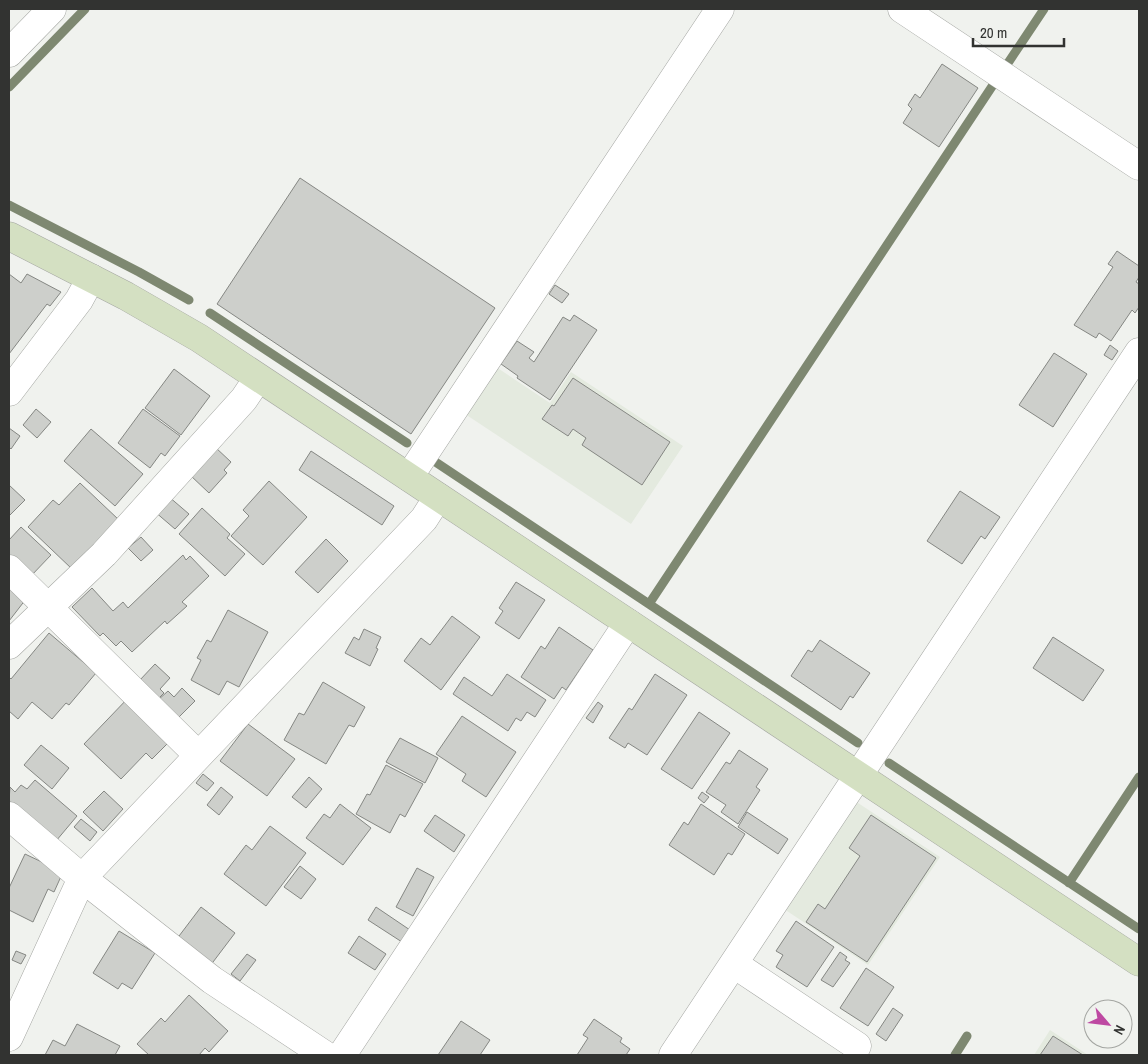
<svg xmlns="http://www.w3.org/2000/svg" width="1148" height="1064" font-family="'Archivo Narrow',sans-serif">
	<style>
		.built { fill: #e4eadf }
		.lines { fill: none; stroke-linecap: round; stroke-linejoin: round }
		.stream { stroke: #7e8871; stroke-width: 9 }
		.building { fill: #cdcfcb; stroke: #858783 }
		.street-casing { stroke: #a4a6a2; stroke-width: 29 }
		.secondary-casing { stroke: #a4a6a2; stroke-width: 29 }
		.street { stroke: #fff; stroke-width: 28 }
		.secondary { stroke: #d4e0c2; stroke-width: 28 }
	</style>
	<rect width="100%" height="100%" fill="#f0f2ee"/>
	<path class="built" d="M 496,367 L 550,403 L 571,372 L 683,446 L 631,524 L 465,414 Z
		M 855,801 L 940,857 L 868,965 L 784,909 Z
		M 1050,1030 L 1088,1055 L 1034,1055 Z"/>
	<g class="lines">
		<path class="stream" d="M 1008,63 L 1044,9
			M 9,87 L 85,9
			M 9,205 L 139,272 L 189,300
			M 210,313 L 407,443
			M 437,463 L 858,743
			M 649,604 L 993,85
			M 889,763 L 1139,929
			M 1069,883 L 1139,777
			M 955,1055 L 967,1036"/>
	</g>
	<path class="building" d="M 942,64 L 978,88 L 939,147 L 903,123 L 912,109 L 908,105 L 915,94 L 920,98 Z
		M 300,178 L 495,308 L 411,434 L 217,304 Z
		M 1117,251 L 1139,266 L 1139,277 L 1136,282 L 1139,284 L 1139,307 L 1135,313 L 1132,310 L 1111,341 L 1099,333 L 1096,338 L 1074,325 L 1113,267 L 1108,264 Z
		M 9,274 L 21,283 L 27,274 L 61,292 L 50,306 L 47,304 L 9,354 Z
		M 555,285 L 569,294 L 562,303 L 549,294 Z
		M 574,315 L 597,330 L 550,400 L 517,378 L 518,376 L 501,364 L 517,341 L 534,352 L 529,358 L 534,362 L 563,317 L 570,321 Z
		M 1110,345 L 1118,351 L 1112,360 L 1104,355 Z
		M 1054,353 L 1087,374 L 1053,427 L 1019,405 Z
		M 174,369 L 210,396 L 181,435 L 145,408 Z
		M 573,378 L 670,442 L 642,485 L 582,445 L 586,438 L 573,429 L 568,436 L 542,419 L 552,405 L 554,406 Z
		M 36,409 L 51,422 L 37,438 L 23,425 Z
		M 143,409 L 180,436 L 165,456 L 161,453 L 150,468 L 118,443 Z
		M 9,428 L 20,436 L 11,449 L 9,447 Z
		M 91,429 L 143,474 L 115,506 L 64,461 Z
		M 215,447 L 231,462 L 224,470 L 227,473 L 209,493 L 190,475 Z
		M 311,451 L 394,506 L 382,525 L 299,470 Z
		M 269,481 L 307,517 L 263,565 L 231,536 L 249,516 L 243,510 Z
		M 80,483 L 119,520 L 72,569 L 28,527 L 53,500 L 59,505 Z
		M 9,485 L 25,500 L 9,516 Z
		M 960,491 L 1000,517 L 985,539 L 981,536 L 962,564 L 927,541 Z
		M 168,496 L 189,514 L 175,529 L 154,511 Z
		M 202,508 L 230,534 L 227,538 L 245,554 L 225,576 L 179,534 Z
		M 21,527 L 51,555 L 30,577 L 9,557 L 9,540 Z
		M 141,537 L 153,550 L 141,561 L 128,548 Z
		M 326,539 L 348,561 L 318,593 L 295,572 Z
		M 183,555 L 186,560 L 190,556 L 209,576 L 182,602 L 187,606 L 167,624 L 165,621 L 132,652 L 121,641 L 116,646 L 103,633 L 100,636 L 72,607 L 92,588 L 113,611 L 123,602 L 128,608 Z
		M 516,582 L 545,600 L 519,639 L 495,623 L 503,611 L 499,608 Z
		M 9,586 L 26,599 L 9,621 Z
		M 228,610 L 268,632 L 239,687 L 227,681 L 219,695 L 191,680 L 201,660 L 197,658 L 207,640 L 211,642 Z
		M 452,616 L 480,637 L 441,690 L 404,661 L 421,638 L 430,645 Z
		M 559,627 L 593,650 L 566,690 L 562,687 L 554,699 L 521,677 L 541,646 L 545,649 Z
		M 364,629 L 381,637 L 376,648 L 378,649 L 370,666 L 345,653 L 354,637 L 359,640 Z
		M 49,633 L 96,673 L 69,705 L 66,703 L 52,719 L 32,702 L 18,719 L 9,711 L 9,677 L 11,679 Z
		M 1053,637 L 1104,670 L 1083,701 L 1033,668 Z
		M 820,640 L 870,673 L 853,698 L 850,696 L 841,710 L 791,676 L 808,650 L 812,652 Z
		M 155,664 L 170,678 L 160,689 L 164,693 L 157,700 L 139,681 Z
		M 507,674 L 546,700 L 535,717 L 527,712 L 521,721 L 516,718 L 508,731 L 453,694 L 464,677 L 492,696 Z
		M 655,674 L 687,695 L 647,755 L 628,743 L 625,748 L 609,738 L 629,708 L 632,710 Z
		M 323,682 L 365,707 L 354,727 L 349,725 L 326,764 L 284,740 L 299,713 L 304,715 Z
		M 182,688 L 195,701 L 177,719 L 158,700 L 168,691 L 174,697 Z
		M 130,696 L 168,743 L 152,759 L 146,753 L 121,779 L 84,744 Z
		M 598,702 L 603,706 L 593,723 L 586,718 Z
		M 699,712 L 730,733 L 692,789 L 661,769 Z
		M 462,716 L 516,752 L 486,797 L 462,781 L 466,774 L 436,754 Z
		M 248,724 L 295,759 L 267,796 L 220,761 Z
		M 400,738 L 438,758 L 425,783 L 386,762 Z
		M 41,745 L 69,768 L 52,789 L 24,765 Z
		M 739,750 L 768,769 L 756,787 L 760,790 L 738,824 L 721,812 L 726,805 L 706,792 L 726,762 L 730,764 Z
		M 386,765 L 423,784 L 405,817 L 400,814 L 390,833 L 356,814 L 367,794 L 370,795 Z
		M 203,774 L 214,783 L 207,791 L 196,783 Z
		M 309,777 L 322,789 L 306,808 L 292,797 Z
		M 35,780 L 77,816 L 56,841 L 9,801 L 10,787 L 15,792 L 21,785 L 27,789 Z
		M 221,787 L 233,797 L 219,815 L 207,805 Z
		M 104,791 L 123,809 L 103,831 L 83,812 Z
		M 702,792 L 709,797 L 704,803 L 698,798 Z
		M 340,804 L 371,828 L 343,865 L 306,838 L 324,814 L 330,818 Z
		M 701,804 L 745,834 L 732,855 L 728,853 L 714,875 L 669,845 L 684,822 L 688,825 Z
		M 747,812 L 788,839 L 778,854 L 738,827 Z
		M 435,815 L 465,835 L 454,852 L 424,831 Z
		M 871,815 L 936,858 L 867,962 L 806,922 L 818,904 L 825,909 L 860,856 L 849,848 Z
		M 81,819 L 97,832 L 90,841 L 74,827 Z
		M 270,826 L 306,853 L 266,906 L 224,874 L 246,845 L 252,850 Z
		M 25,854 L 63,872 L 54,892 L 48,889 L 33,922 L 9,910 L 9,888 Z
		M 300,866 L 316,879 L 301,899 L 284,887 Z
		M 417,868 L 434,877 L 413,916 L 396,907 Z
		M 201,907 L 235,933 L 210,966 L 176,940 Z
		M 376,907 L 410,930 L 402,942 L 368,920 Z
		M 796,921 L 834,947 L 807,987 L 776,967 L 783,955 L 776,951 Z
		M 119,931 L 155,953 L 132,989 L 122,983 L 118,989 L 93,973 Z
		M 359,936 L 386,954 L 375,970 L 348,953 Z
		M 16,951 L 26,955 L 21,964 L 12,960 Z
		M 840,952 L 847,957 L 845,960 L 850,963 L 833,987 L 821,980 Z
		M 247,954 L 256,960 L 240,981 L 231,974 Z
		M 866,968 L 894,987 L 868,1026 L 840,1008 Z
		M 189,995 L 228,1031 L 209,1052 L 205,1048 L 199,1055 L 149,1055 L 137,1044 L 161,1018 L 165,1022 Z
		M 893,1008 L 903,1015 L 886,1041 L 876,1034 Z
		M 594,1019 L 622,1038 L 620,1042 L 630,1049 L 626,1055 L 577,1055 L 588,1038 L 583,1035 Z
		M 461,1021 L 490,1040 L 480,1055 L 438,1055 Z
		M 77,1024 L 120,1046 L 115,1055 L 45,1055 L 53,1040 L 65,1046 Z
		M 1053,1036 L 1083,1055 L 1040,1055 Z"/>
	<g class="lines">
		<defs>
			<path id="street" d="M 902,9 L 1139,166
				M 9,53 L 52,9
				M 9,392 L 79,300 L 91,278
				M 409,477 L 720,9
				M 9,569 L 198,755
				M 9,645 L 104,554 L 244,399 L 258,378
				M 9,816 L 82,878 L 212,980 L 325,1055
				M 734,964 L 857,1046
				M 9,1037 L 82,878 L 424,519 L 438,497
				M 342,1055 L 628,623
				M 673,1055 L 1139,352"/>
			<path id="secondary" d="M 9,236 L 126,296 L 199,338 L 1139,962"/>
		</defs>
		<use href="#street" class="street-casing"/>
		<use href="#secondary" class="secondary-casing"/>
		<use href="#street" class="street"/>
		<use href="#secondary" class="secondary"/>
	</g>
	<rect width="1148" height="1064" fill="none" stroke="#323331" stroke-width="20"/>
	<g transform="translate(1108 1024) rotate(118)"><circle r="24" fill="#f0f2ee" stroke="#a4a6a2"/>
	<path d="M0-4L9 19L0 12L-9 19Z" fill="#be49a2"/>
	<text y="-8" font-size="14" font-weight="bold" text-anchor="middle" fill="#323331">N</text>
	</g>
	<path d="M973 38v8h91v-8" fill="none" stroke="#323331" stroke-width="2.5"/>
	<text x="980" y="38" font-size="15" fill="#323331" stroke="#f0f2ee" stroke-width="4" paint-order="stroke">20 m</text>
</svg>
